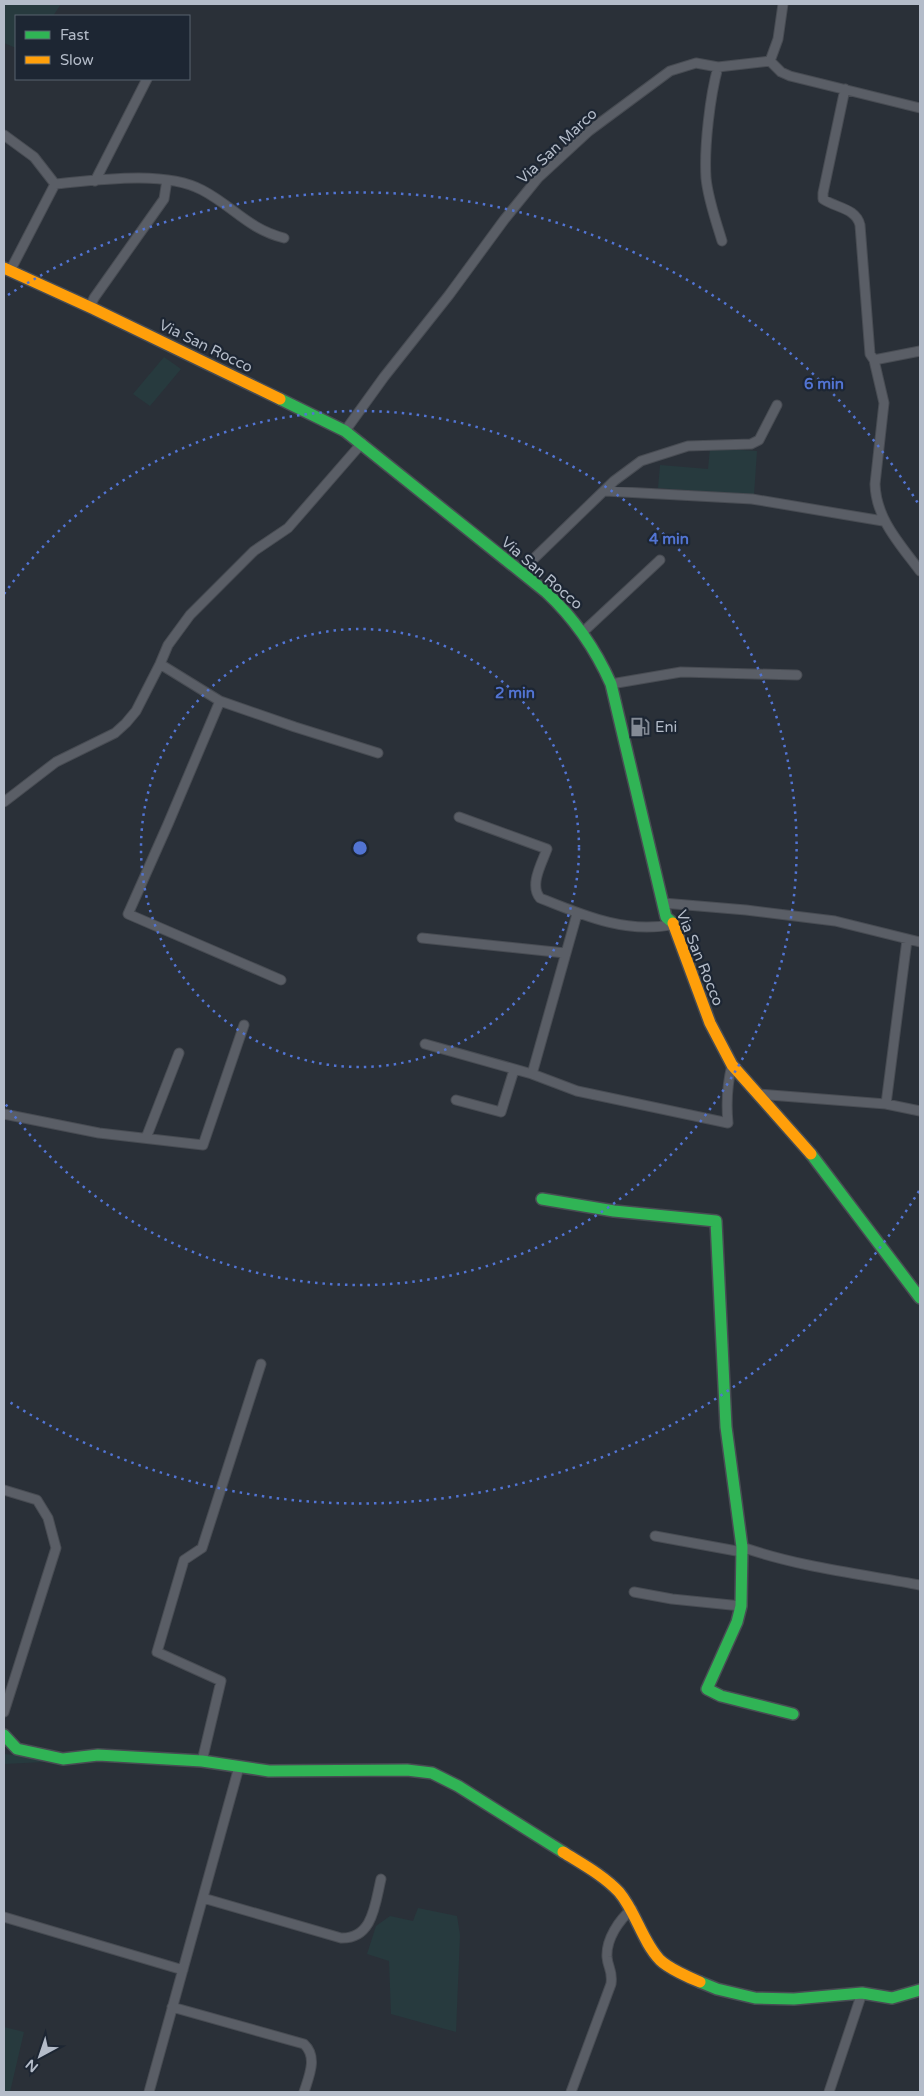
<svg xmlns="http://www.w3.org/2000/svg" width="924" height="2096" font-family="'Varela Round',sans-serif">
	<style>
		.green { fill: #273a3e }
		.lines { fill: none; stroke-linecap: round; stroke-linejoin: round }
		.street-casing { stroke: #484c53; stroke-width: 11 }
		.fast-casing { stroke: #484c53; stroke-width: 14 }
		.slow-casing { stroke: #484c53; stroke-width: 14 }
		.street { stroke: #5a5e66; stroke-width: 9 }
		.fast { stroke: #30b455; stroke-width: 11 }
		.slow { stroke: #ff9f0a; stroke-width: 11 }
		.ring { fill: none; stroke: #5274d3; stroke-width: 2.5; stroke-dasharray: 2.5 5 }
		.labels { text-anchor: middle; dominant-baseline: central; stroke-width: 4.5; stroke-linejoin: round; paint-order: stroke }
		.street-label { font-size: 15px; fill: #b4bcc9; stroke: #1d2633 }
		.poi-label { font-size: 15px; fill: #b4bcc9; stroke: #1d2633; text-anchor: start }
		.centre { fill: #5274d3; stroke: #1d2633; stroke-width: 2.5 }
		.ring-label { font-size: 15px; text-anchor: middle; font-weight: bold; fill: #5274d3; stroke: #1d2633; stroke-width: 4.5; stroke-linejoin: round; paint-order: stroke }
	</style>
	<rect width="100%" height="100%" fill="#2a3038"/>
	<path class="green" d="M 4,4 L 61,4 L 53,16 L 16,16 L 16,48 L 4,43 Z
		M 164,357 L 181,369 L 150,406 L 133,394 Z
		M 710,448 L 757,451 L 754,495 L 658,488 L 660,465 L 708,469 Z
		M 4,1754 L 39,1757 L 45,1762 L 4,1764 Z
		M 418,1908 L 457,1916 L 460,1935 L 456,2032 L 391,2014 L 389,1961 L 367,1954 L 376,1926 L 390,1916 L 413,1921 Z
		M 4,2027 L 24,2032 L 10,2092 L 4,2092 Z"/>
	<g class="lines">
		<defs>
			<path id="street" d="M 770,61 L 781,72 L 790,76 L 920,108
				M 718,67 C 710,96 704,147 706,178 C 708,199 716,221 722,241
				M 845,89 L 823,193 L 823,199 C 836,208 856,208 860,225 L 870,354 L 874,360 L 884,403 L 875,484 C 876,519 900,544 920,571
				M 4,135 L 34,157 L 55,184
				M 95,181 L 147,79
				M 10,271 L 55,184 C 97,180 165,170 202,190 C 233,206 248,229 284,238
				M 90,307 L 94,298 L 164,199 L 167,180
				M 874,360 L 920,351
				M 345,431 L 384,377 L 449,295 L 504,220 L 538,178 L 589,131 L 670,71 L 696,63 L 718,67 L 770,61 L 778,39 L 783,4
				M 605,491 L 752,499 L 883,521
				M 520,572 L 614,481 L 641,461 L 688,446 L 751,444 L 759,440 L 777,405
				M 584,631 L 660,560
				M 160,664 L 220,701 L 295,727 L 378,753
				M 611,684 L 681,672 L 797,675
				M 220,701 L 168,824 L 128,914 L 281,980
				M 4,802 L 56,762 L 115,733 L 126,723 L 136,711 L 160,664 L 168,645 L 190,615 L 254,551 L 288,528 L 362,443
				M 459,817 L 547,849 C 542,863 529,885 540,898 C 582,915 628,935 674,924
				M 663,903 L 746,910 L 835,921 L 920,942
				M 422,938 L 565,953
				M 425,1044 L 532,1074 L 577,1091 L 728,1123 C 726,1102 727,1085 732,1065
				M 532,1074 L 577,914
				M 757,1094 L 886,1104 L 920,1111
				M 456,1100 L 501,1112 L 514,1070
				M 886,1104 L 907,940
				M 4,1114 L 99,1133 L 203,1145 L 244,1025
				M 146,1138 L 179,1053
				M 4,1490 L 37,1500 L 48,1518 L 56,1548 L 4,1712
				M 655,1536 L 742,1552
				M 742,1547 C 799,1567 861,1574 920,1585
				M 634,1592 L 672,1599 L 741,1606
				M 202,1761 L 221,1681 L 157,1652 L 184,1560 L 202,1548 L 261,1364
				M 203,1898 L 341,1938 C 373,1939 375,1904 381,1879
				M 4,1917 L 183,1970
				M 172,2007 L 304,2044 C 318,2057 309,2076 304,2092
				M 149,2092 L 239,1767
				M 571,2092 L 611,1984 C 613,1970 608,1969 607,1957 C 606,1939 619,1920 632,1909
				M 829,2092 L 862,1993"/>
			<path id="fast" d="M 280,399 L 345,431 L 546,592 C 575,619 595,648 611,684 L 666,917 L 673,923
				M 811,1154 L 920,1298
				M 542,1199 L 614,1211 L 716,1221 L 726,1427 L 742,1547 L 741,1606 L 737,1622 L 707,1689 L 721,1696 L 793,1714
				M 4,1735 L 17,1749 L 63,1759 L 98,1755 L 202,1761 L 269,1771 L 407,1770 L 432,1773 L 458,1786 L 563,1852
				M 700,1982 L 717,1989 L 755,1998 L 794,1999 L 862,1993 L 892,1998 L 920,1990"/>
			<path id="slow" d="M 4,268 L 94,309 L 280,399
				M 673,923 L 710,1023 L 732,1065 L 811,1154
				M 563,1852 C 582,1864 603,1875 619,1892 C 636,1912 642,1941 660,1960 C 668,1968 690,1978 700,1982"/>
		</defs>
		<use href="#street" class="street-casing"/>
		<use href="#fast" class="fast-casing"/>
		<use href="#slow" class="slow-casing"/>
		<use href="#street" class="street"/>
		<use href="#fast" class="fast"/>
		<use href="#slow" class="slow"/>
	</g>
	<g class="ring">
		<circle cx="360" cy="848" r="219"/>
		<path d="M4 594A437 437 0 1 1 4 1102"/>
		<path d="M919 1191A656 656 0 0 1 8 1401M8 295A656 656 0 0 1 919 505"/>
	</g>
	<defs>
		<symbol id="fuel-bare" viewBox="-9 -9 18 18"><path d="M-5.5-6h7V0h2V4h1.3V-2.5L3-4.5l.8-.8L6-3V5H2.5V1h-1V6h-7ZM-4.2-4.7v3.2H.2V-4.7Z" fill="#848b96" stroke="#1d2633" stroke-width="2.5" paint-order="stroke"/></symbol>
	</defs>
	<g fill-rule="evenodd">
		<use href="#fuel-bare" x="626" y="713" width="28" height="28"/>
	</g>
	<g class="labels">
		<g class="street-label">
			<text transform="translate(557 146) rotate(-43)">Via San Marco</text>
			<text transform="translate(206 346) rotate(26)">Via San Rocco</text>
			<text transform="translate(542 573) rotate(41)">Via San Rocco</text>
			<text transform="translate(700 958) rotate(68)">Via San Rocco</text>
		</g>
		<g class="poi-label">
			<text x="655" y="727">Eni</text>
		</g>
	</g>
	<circle cx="360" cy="848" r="8" class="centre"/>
	<g class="ring-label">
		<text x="824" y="389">6 min</text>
		<text x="669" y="544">4 min</text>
		<text x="515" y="698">2 min</text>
	</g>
	<rect width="924" height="2096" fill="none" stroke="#b4bcc9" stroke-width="10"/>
	<rect x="15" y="15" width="175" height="65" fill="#1d2633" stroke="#59626f"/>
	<rect x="25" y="31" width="25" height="8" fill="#30b455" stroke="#59626f"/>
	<text x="60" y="40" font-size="15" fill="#b4bcc9">Fast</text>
	<rect x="25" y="56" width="25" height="8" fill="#ff9f0a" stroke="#59626f"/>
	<text x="60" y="65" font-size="15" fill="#b4bcc9">Slow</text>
	<g transform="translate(40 2056) rotate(220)" stroke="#1d2633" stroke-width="4" paint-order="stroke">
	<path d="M0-4L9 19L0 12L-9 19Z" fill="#b4bcc9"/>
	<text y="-8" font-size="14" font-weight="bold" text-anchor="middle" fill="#b4bcc9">N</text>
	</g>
</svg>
